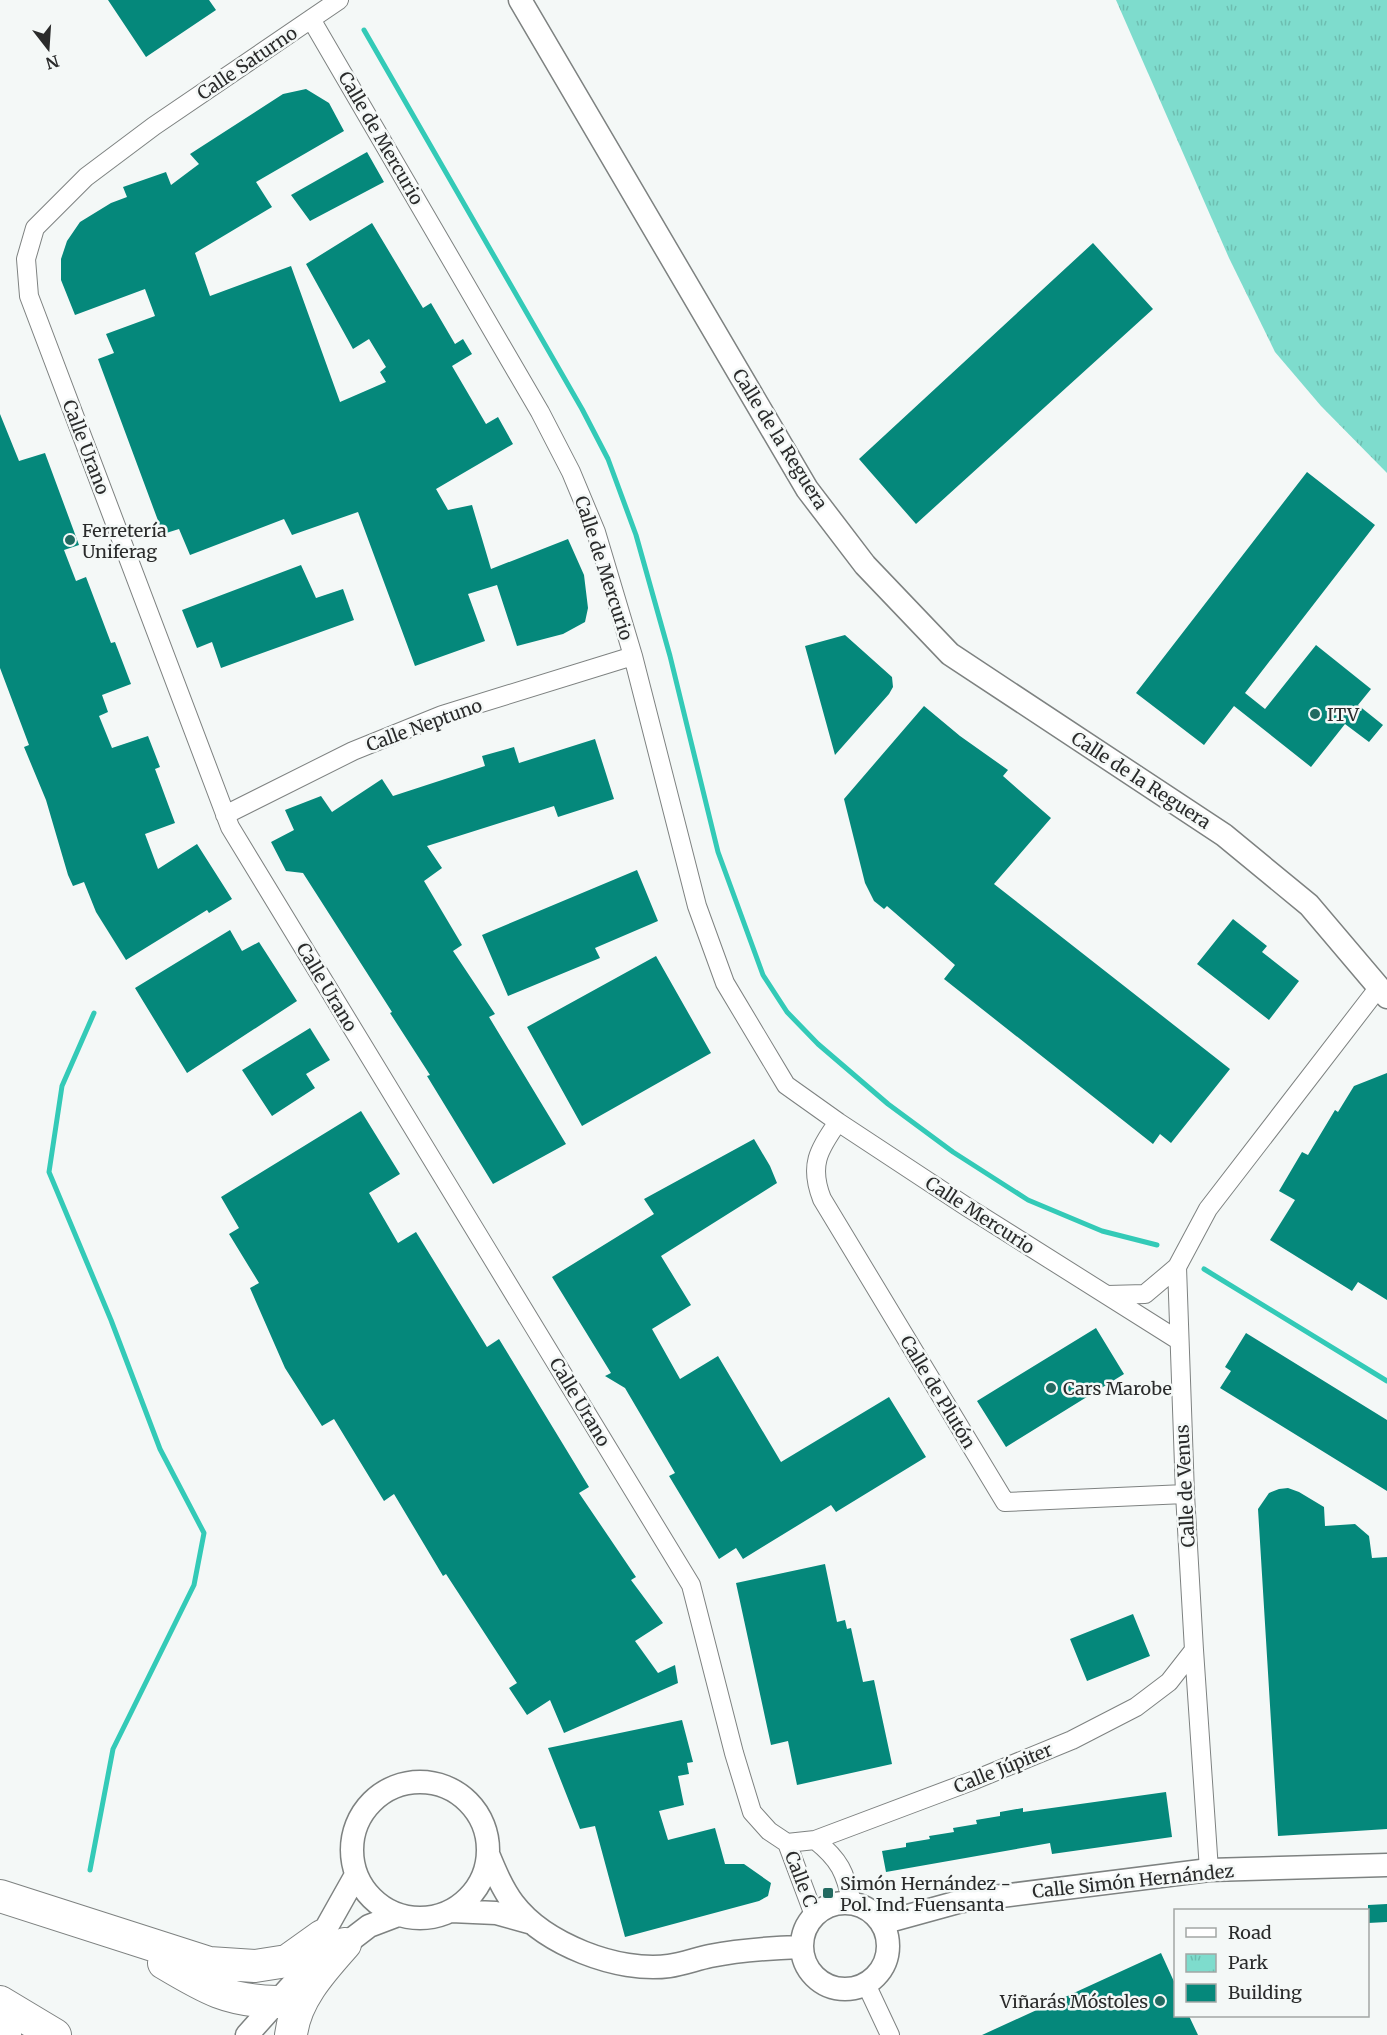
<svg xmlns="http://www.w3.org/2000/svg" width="1387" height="2035" font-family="Merriweather,serif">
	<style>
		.park { fill: url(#park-tufts) }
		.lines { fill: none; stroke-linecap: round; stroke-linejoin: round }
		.stream { stroke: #33cab7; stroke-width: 5 }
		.building { fill: #05887b }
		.minor-casing { stroke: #7e8281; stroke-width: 20 }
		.tertiary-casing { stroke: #7e8281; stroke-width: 25 }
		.motorway-casing { stroke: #7e8281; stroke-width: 34 }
		.minor { stroke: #fff; stroke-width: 18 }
		.tertiary { stroke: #fff; stroke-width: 22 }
		.motorway { stroke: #fff; stroke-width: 32 }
		.poi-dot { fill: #226a61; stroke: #f4f8f7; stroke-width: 2 }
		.labels { text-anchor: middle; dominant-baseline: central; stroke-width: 5; stroke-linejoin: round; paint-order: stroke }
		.street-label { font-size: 18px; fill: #2a2b2b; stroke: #f4f8f7 }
		.poi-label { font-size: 18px; fill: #2a2b2b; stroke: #f4f8f7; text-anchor: start }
	</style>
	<defs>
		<pattern id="park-tufts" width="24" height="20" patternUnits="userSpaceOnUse" patternTransform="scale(1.5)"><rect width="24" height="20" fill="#7edccd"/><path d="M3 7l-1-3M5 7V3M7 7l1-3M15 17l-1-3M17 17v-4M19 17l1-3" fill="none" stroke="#6dbdb0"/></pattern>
	</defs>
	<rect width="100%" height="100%" fill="#f4f8f7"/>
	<path class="park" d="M 1116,0 L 1387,0 L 1387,473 L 1321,406 L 1275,352 L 1229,258 Z"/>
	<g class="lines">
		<path class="stream" d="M 364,30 L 582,409 L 608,459 L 636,535 L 670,656 L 718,852 L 763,975 L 787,1012 L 818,1044 L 888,1104 L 953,1152 L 1028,1200 L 1102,1231 L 1157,1245
			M 1204,1269 L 1387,1381
			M 90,1870 L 113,1749 L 194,1585 L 204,1533 L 160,1449 L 111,1320 L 49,1172 L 62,1086 L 94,1013"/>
	</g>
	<path class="building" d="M 108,0 L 209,0 L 216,10 L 146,57 Z
		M 306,89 L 329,103 L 344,131 L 256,182 L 272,207 L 195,253 L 210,296 L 291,266 L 340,402 L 386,382 L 380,372 L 386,367 L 369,339 L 353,349 L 306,264 L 372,223 L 423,308 L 431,303 L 455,344 L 463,339 L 472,354 L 452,366 L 486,424 L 498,417 L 513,444 L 436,489 L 448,510 L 472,505 L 491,569 L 568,539 L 584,575 L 588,608 L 585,622 L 563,634 L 517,646 L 497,585 L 468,594 L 485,641 L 415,666 L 358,512 L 292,535 L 284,519 L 190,555 L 179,529 L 163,534 L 98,359 L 114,353 L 106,334 L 155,316 L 145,289 L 75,315 L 61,280 L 61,259 L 67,241 L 80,222 L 111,203 L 127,197 L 123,187 L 166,172 L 171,185 L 199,164 L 190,154 L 283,94 Z
		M 367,152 L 384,182 L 310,221 L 291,195 Z
		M 1093,243 L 1153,309 L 916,524 L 859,459 Z
		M 0,414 L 19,461 L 45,453 L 79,545 L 64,550 L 76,581 L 86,577 L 111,643 L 115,642 L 131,684 L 102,695 L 108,712 L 99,716 L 112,748 L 148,736 L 160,767 L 155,769 L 175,823 L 145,834 L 158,869 L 197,844 L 232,899 L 209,913 L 207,910 L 126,960 L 96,912 L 84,882 L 73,886 L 68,875 L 46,800 L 24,747 L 29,745 L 0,668 Z
		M 1307,472 L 1375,525 L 1245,693 L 1265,709 L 1316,645 L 1371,689 L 1358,705 L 1383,725 L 1369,742 L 1345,724 L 1311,767 L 1234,706 L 1204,745 L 1136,693 Z
		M 301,565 L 316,598 L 343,589 L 354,620 L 221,668 L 212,642 L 197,648 L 182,610 Z
		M 845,635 L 892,677 L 893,687 L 889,694 L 835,755 L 805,646 Z
		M 924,706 L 960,736 L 1008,770 L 1003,776 L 1051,818 L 994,884 L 1230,1069 L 1171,1143 L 1160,1134 L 1153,1144 L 944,979 L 955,965 L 887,906 L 884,909 L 874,901 L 865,883 L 844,799 Z
		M 595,739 L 614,799 L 558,817 L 554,806 L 427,846 L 442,868 L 424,881 L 462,945 L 453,951 L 495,1014 L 489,1017 L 566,1144 L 493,1184 L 427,1076 L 430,1075 L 390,1013 L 392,1012 L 303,873 L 286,871 L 271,842 L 294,830 L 285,810 L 321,796 L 332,812 L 382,779 L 393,796 L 485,766 L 482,756 L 514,747 L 519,763 Z
		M 637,870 L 658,921 L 595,948 L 600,958 L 508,996 L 482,935 Z
		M 1233,919 L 1267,946 L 1262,952 L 1299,981 L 1269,1020 L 1197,964 Z
		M 230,930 L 242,951 L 259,942 L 297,1001 L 187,1073 L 135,988 Z
		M 656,956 L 711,1053 L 582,1126 L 527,1027 Z
		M 310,1028 L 330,1060 L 306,1074 L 315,1088 L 272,1116 L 242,1070 Z
		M 1387,1073 L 1387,1300 L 1358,1282 L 1352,1291 L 1270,1240 L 1295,1200 L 1279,1191 L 1302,1152 L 1308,1155 L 1335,1110 L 1338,1112 L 1354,1086 Z
		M 361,1111 L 400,1174 L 369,1193 L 398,1243 L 416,1232 L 487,1347 L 499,1339 L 589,1487 L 579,1493 L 636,1577 L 631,1580 L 663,1623 L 635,1641 L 658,1673 L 675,1665 L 678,1683 L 564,1733 L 550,1700 L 527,1715 L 509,1688 L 517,1683 L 446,1574 L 443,1576 L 394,1494 L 384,1501 L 334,1419 L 322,1426 L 285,1368 L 250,1288 L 259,1283 L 229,1234 L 239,1228 L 221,1197 Z
		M 754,1139 L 770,1166 L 777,1183 L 661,1256 L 691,1305 L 652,1329 L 680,1379 L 718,1356 L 781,1462 L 889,1397 L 926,1457 L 836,1512 L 831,1505 L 743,1559 L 736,1548 L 719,1559 L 669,1476 L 675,1473 L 625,1388 L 605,1376 L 611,1373 L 552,1277 L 654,1214 L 644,1199 Z
		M 1096,1328 L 1124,1374 L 1006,1447 L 977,1401 Z
		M 1246,1333 L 1387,1420 L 1387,1491 L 1220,1388 L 1231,1371 L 1225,1367 Z
		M 1288,1488 L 1299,1492 L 1324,1507 L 1325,1526 L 1355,1524 L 1369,1536 L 1372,1558 L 1387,1557 L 1387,1829 L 1278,1836 L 1258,1509 L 1269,1493 L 1279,1489 Z
		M 825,1564 L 837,1622 L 845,1620 L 847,1629 L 851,1628 L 863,1682 L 874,1680 L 892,1764 L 797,1785 L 788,1741 L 771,1745 L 736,1583 Z
		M 1133,1614 L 1150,1656 L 1087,1681 L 1070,1639 Z
		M 682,1720 L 693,1762 L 687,1763 L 689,1774 L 678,1776 L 684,1805 L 659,1811 L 668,1840 L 715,1828 L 725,1864 L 744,1864 L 771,1883 L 768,1896 L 759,1901 L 625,1937 L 595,1826 L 580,1829 L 548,1748 Z
		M 1166,1792 L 1172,1837 L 1052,1854 L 1050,1843 L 886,1872 L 882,1851 L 906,1847 L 906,1843 L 930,1839 L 929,1836 L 954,1832 L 953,1828 L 977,1824 L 976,1820 L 1000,1816 L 1000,1812 L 1023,1808 L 1023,1812 Z
		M 1387,1904 L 1387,1922 L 1368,1923 L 1368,1905 Z
		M 1161,1953 L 1176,1986 L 1176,2016 L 1189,2016 L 1198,2035 L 982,2035 Z"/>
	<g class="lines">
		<defs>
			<path id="minor" d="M 339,0 L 154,126 L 86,177 L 35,228 L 26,259 L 29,296 L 230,827 L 691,1585 L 734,1753 L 752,1812 L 769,1831 L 787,1843
				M 311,19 L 540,412 L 571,472 L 596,532 L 633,656 L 697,906 L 725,983 L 786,1085 L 838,1122 L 967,1207 L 1178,1340
				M 225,815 L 353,751 L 442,715 L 633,656
				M 838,1122 C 818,1150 809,1166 822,1199 L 1005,1502 L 1185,1494
				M 1107,1295 L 1145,1294 L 1177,1267
				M 815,1840 C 840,1860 845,1872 852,1903
				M 787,1843 L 815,1840 L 972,1781 L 1072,1740 L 1136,1707 L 1169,1682 L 1194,1650
				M 787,1843 L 814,1915
				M 1209,1870 L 1194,1650 L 1185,1494 L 1177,1267 L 1208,1209 L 1379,987
				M 866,1984 L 890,2035"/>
			<path id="tertiary" d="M 520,0 L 807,489 L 865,565 L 950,654 L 1224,835 L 1309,905 L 1387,997
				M352 1850a68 68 0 1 1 136 0a68 68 0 1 1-136 0Z
				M 488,1854 C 495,1871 502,1888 513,1903 C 544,1944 618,1973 669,1966 C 683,1964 696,1959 710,1956 C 740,1950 770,1948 801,1947
				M802 1946a43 43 0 1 1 86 0a43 43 0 1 1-86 0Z
				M 451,1911 L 496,1913 L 532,1923
				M 882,1923 L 962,1901 L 1209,1870 L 1387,1865
				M 315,1948 L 356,1875
				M 247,2035 L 292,1985 L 369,1926 L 398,1915"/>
			<path id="motorway" d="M 0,1896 L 209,1963 L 255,1966 L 287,1961 L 322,1936
				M 164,1963 C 206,1988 227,2001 277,2002
				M 0,2002 L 55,2035
				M 0,2032 L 5,2035
				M 291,2035 C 295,1999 322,1970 345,1944"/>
		</defs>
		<use href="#minor" class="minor-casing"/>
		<use href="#tertiary" class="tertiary-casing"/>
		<use href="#motorway" class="motorway-casing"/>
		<use href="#minor" class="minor"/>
		<use href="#tertiary" class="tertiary"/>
		<use href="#motorway" class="motorway"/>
	</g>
	<g class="poi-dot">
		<circle cx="70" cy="540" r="6"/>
		<circle cx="1315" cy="714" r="6"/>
		<circle cx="1051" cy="1388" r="6"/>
		<rect x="822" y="1887" width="12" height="12" rx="3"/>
		<circle cx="1160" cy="2001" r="6"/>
	</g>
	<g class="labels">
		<g class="street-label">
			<text transform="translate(247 63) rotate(-34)">Calle Saturno</text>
			<text transform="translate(381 138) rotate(60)">Calle de Mercurio</text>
			<text transform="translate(780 439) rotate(58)">Calle de la Reguera</text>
			<text transform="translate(86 447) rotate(69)">Calle Urano</text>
			<text transform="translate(604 568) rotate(72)">Calle de Mercurio</text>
			<text transform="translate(424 725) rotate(-20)">Calle Neptuno</text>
			<text transform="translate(1141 780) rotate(33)">Calle de la Reguera</text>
			<text transform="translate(327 987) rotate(59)">Calle Urano</text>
			<text transform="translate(980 1215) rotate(33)">Calle Mercurio</text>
			<text transform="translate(938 1392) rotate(59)">Calle de Plutón</text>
			<text transform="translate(580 1402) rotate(59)">Calle Urano</text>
			<text transform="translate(1185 1486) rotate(-93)">Calle de Venus</text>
			<text transform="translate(1003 1768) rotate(-22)">Calle Júpiter</text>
			<text transform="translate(801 1879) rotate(69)">Calle C</text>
			<text transform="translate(1133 1881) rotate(-6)">Calle Simón Hernández</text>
		</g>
		<g class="poi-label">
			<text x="82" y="530">Ferretería<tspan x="82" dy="21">Uniferag</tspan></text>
			<text x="1327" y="714">ITV</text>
			<text x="1063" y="1388">Cars Marobe</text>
			<text x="840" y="1883">Simón Hernández -<tspan x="840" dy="21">Pol. Ind. Fuensanta</tspan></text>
			<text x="1148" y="2001" text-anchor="end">Viñarás Móstoles</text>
		</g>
	</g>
	<rect x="1174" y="1909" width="195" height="108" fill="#f4f8f7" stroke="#a3a6a5" stroke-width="1.5"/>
	<rect x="1186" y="1928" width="30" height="9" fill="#ffffff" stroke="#a3a6a5" stroke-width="1.5"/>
	<text x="1228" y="1939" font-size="18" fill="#2a2b2b">Road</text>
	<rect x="1186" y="1954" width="30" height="18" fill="url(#park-tufts)" stroke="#a3a6a5" stroke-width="1.5"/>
	<text x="1228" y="1969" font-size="18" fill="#2a2b2b">Park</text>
	<rect x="1186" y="1984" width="30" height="18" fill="#05887b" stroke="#a3a6a5" stroke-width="1.5"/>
	<text x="1228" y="1999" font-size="18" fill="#2a2b2b">Building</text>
	<g transform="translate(48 48) rotate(163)" stroke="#f4f8f7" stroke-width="4.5" paint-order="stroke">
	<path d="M0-4.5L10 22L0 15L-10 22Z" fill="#2a2b2b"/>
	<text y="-9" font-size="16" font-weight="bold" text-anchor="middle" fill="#2a2b2b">N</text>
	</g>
</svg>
